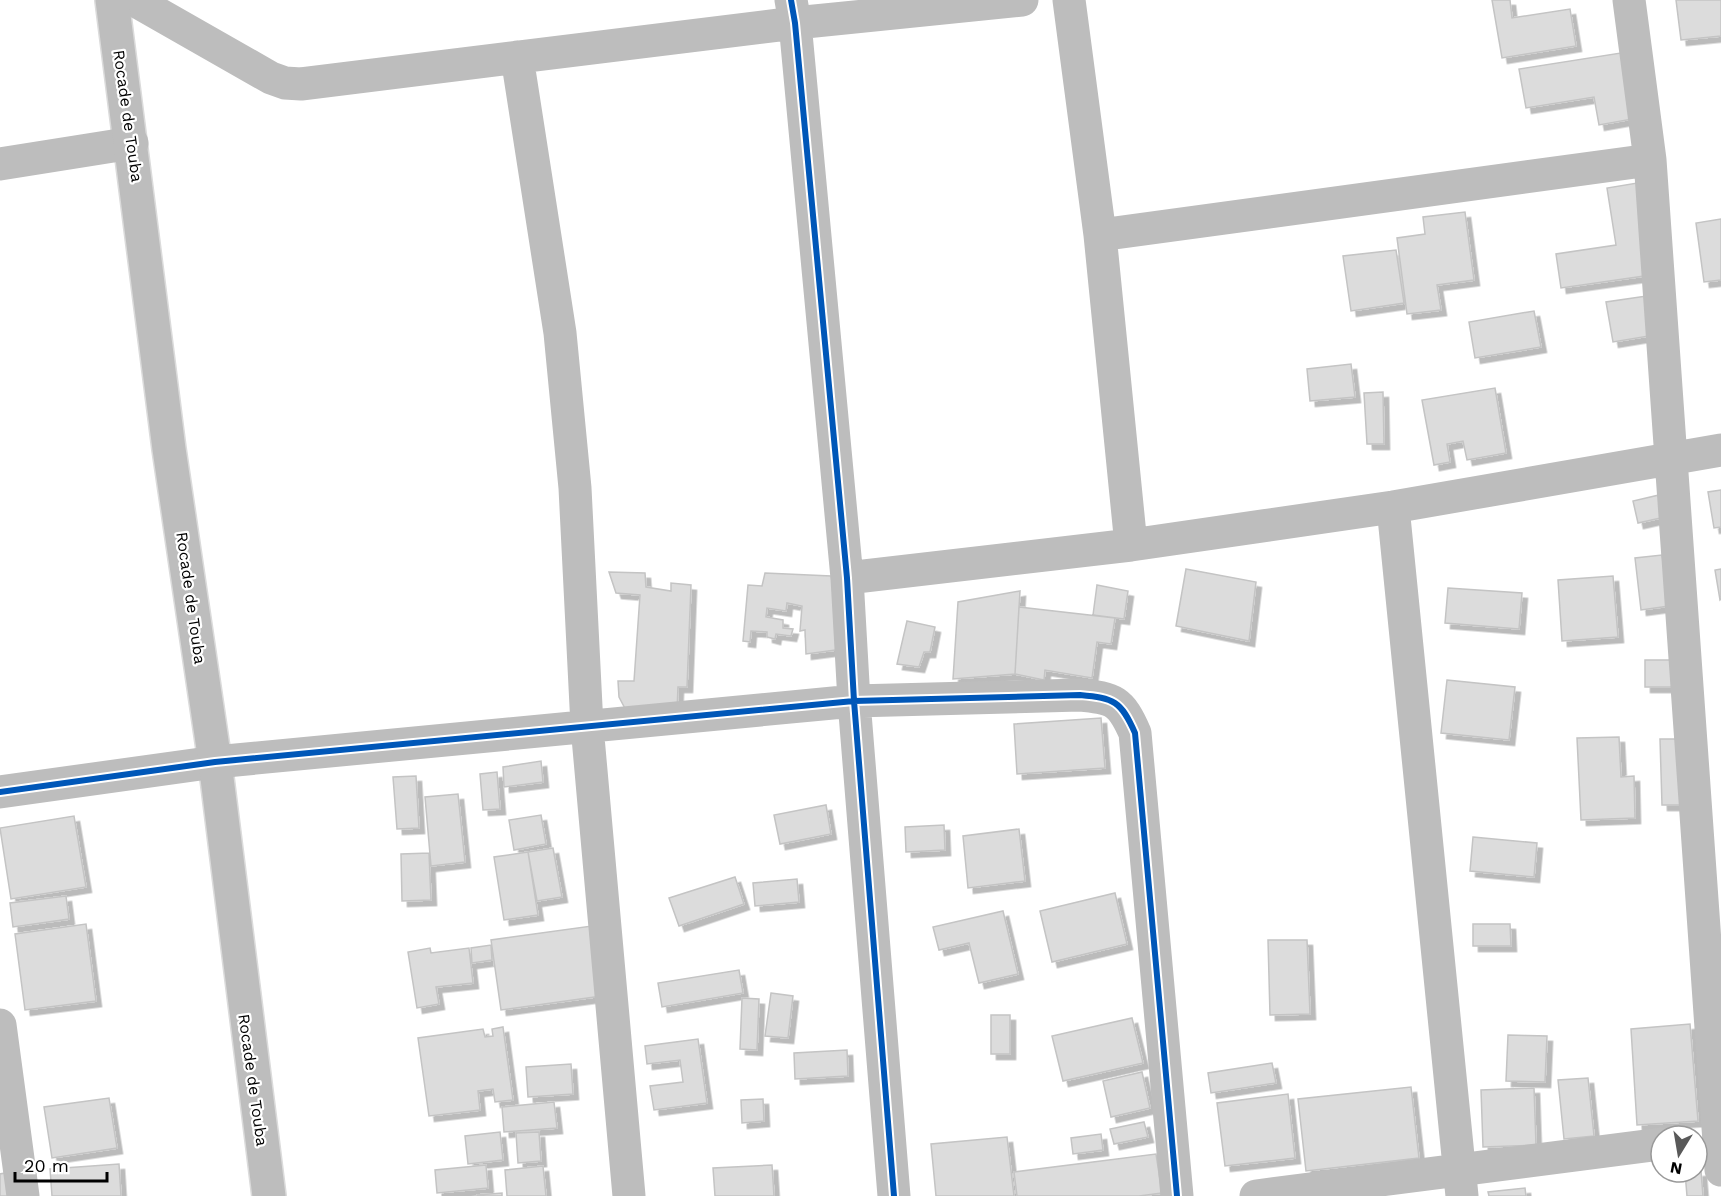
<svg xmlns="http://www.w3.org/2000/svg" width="1721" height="1196" font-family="'Work Sans',sans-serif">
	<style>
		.building { fill: #dcdcdc; stroke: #c4c4c4; stroke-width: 1.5; filter: url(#shadow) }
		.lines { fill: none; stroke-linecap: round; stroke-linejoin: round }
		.primary-casing { stroke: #dbdbdb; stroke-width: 36 }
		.street { stroke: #bdbdbd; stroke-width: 33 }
		.primary { stroke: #bdbdbd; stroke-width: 33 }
		.cycleway-casing { stroke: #fff; stroke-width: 10 }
		.cycleway { stroke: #0057b8; stroke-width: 6 }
		.labels { text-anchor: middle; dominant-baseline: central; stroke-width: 4.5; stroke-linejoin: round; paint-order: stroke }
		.street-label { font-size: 16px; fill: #000; stroke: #fff }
	</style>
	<defs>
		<filter id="shadow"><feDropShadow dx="5.5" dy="5.5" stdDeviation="0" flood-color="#0004"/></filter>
	</defs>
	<rect width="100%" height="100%" fill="#fff"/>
	<path class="building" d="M 1492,0 L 1510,0 L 1512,18 L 1570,9 L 1576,46 L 1502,58 Z
		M 1676,0 L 1721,0 L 1721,36 L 1681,40 Z
		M 1627,52 L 1638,118 L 1599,125 L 1594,97 L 1526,108 L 1519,69 Z
		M 1643,182 L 1658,274 L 1561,288 L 1556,254 L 1616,245 L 1607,188 Z
		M 1465,212 L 1474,280 L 1437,285 L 1441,310 L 1407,314 L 1397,238 L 1425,234 L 1423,217 Z
		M 1721,219 L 1721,280 L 1704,282 L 1696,223 Z
		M 1396,250 L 1404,303 L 1351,311 L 1343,256 Z
		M 1660,294 L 1667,333 L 1613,342 L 1606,302 Z
		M 1534,311 L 1541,347 L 1475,358 L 1469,322 Z
		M 1351,364 L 1355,397 L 1310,401 L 1307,369 Z
		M 1495,388 L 1506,453 L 1467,460 L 1463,441 L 1447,444 L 1450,462 L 1434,465 L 1422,400 Z
		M 1383,392 L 1384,444 L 1367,444 L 1364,393 Z
		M 1721,490 L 1721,527 L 1714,528 L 1708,492 Z
		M 1659,495 L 1665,517 L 1638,523 L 1633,501 Z
		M 1662,555 L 1669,606 L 1641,610 L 1635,558 Z
		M 1186,569 L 1256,582 L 1249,641 L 1176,626 Z
		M 1721,569 L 1721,599 L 1720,600 L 1715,570 Z
		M 609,572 L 645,573 L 646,587 L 671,591 L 671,583 L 691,585 L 687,687 L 678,687 L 677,710 L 629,716 L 619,697 L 618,681 L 634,681 L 640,595 L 616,593 Z
		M 765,573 L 831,576 L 843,649 L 806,654 L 805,630 L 800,631 L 802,606 L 787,603 L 786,611 L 767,608 L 766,617 L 783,620 L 783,628 L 793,629 L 791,636 L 776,634 L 775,639 L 767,637 L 767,632 L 751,631 L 750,642 L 743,641 L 748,585 L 762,586 Z
		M 1613,576 L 1618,637 L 1562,641 L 1558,580 Z
		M 1097,585 L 1128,591 L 1124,619 L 1093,615 Z
		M 1448,588 L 1522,593 L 1519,629 L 1445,623 Z
		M 1020,591 L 1015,674 L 953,679 L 958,602 Z
		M 1019,607 L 1115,618 L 1111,644 L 1097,642 L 1092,678 L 1045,670 L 1044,680 L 1015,674 Z
		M 907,621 L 935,627 L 930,652 L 924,652 L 919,667 L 897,664 Z
		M 1645,660 L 1674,660 L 1674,687 L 1645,687 Z
		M 1447,680 L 1515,687 L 1509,740 L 1441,733 Z
		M 1101,718 L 1105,768 L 1017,774 L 1014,724 Z
		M 1619,737 L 1621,777 L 1634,776 L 1635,818 L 1581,820 L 1577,738 Z
		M 1660,739 L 1680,739 L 1681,805 L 1662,805 Z
		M 541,761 L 543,782 L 504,787 L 503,767 Z
		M 497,772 L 500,809 L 483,810 L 480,774 Z
		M 416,776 L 419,828 L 397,829 L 393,777 Z
		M 458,794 L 465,862 L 431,866 L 425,797 Z
		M 826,805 L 831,834 L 780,844 L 774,815 Z
		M 541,815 L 546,844 L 514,850 L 509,820 Z
		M 74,816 L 86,887 L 11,899 L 0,828 Z
		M 944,825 L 945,850 L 906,852 L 905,827 Z
		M 1019,829 L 1025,881 L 968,888 L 963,836 Z
		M 1473,837 L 1537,843 L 1534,877 L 1470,871 Z
		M 553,848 L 562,897 L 537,901 L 528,852 Z
		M 528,852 L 538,915 L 504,920 L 494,857 Z
		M 429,853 L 431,900 L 402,901 L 401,854 Z
		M 735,877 L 744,904 L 679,926 L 669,898 Z
		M 797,879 L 799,902 L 755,906 L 753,883 Z
		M 1115,893 L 1127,944 L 1052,962 L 1040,911 Z
		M 66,896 L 69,919 L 13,927 L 10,903 Z
		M 1003,911 L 1018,974 L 979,983 L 969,943 L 939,950 L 933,927 Z
		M 86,924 L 96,1001 L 25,1010 L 15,934 Z
		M 1473,924 L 1510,924 L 1511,946 L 1473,946 Z
		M 599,925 L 609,995 L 501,1010 L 491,940 Z
		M 1268,940 L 1307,940 L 1310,1014 L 1270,1015 Z
		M 491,945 L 492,960 L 472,963 L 471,948 Z
		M 430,948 L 431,953 L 469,948 L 473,983 L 436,987 L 439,1004 L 417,1008 L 408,952 Z
		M 739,970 L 743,993 L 662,1007 L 658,983 Z
		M 771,993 L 793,996 L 788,1038 L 765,1036 Z
		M 742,998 L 759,999 L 757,1050 L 740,1049 Z
		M 991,1015 L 1010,1015 L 1010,1054 L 991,1054 Z
		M 1132,1018 L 1143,1063 L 1063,1081 L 1052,1036 Z
		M 1690,1024 L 1698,1121 L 1637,1125 L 1631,1029 Z
		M 503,1027 L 513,1100 L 495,1102 L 493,1089 L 478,1091 L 480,1110 L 429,1116 L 418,1038 L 483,1029 L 485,1037 L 493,1036 L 492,1029 Z
		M 1508,1035 L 1547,1036 L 1545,1082 L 1506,1081 Z
		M 698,1039 L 707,1103 L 654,1110 L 650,1086 L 683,1082 L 680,1060 L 647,1064 L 645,1046 Z
		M 847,1050 L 848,1076 L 795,1079 L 794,1053 Z
		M 1272,1063 L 1276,1083 L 1211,1093 L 1208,1073 Z
		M 571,1064 L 573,1094 L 528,1097 L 526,1067 Z
		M 1142,1072 L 1150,1108 L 1111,1117 L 1103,1081 Z
		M 1588,1078 L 1594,1136 L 1564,1139 L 1558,1080 Z
		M 1411,1087 L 1419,1158 L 1306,1171 L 1298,1099 Z
		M 1534,1088 L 1536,1145 L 1483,1147 L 1481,1090 Z
		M 1288,1094 L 1295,1158 L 1225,1166 L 1217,1103 Z
		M 109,1098 L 117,1148 L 52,1158 L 44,1107 Z
		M 763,1099 L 764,1121 L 742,1123 L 741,1100 Z
		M 554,1102 L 557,1128 L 504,1132 L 502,1107 Z
		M 1144,1122 L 1148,1137 L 1114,1144 L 1110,1129 Z
		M 500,1132 L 503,1160 L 468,1164 L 465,1136 Z
		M 539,1132 L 541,1161 L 518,1163 L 516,1133 Z
		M 1101,1134 L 1103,1150 L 1073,1154 L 1071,1138 Z
		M 1007,1137 L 1014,1196 L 936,1196 L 931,1144 Z
		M 1156,1154 L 1162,1193 L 1139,1196 L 1017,1196 L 1014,1172 Z
		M 119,1164 L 121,1196 L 52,1196 L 50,1169 Z
		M 486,1165 L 488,1188 L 437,1193 L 435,1170 Z
		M 772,1165 L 774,1196 L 715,1196 L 713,1168 Z
		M 543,1166 L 546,1196 L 507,1196 L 505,1170 Z
		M 1701,1171 L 1703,1196 L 1687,1196 L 1685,1172 Z
		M 11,1172 L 14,1196 L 0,1196 L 0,1174 Z
		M 1525,1188 L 1526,1196 L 1489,1196 L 1488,1192 Z
		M 502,1193 L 502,1196 L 477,1196 L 477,1195 Z"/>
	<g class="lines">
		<defs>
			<path id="primary" d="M 112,0 L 169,449 L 215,762 L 269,1196"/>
		</defs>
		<use href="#primary" class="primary-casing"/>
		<path class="street" d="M 134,0 L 271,78 L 285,83 L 301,84 L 795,23 L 1022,0
			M 791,0 L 795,23 L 847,578 L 854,701 L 894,1196
			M 1069,0 L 1100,235 L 1131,545
			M 1629,0 L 1650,160 L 1721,1170
			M 517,57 L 560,333 L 575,488 L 587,726 L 629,1196
			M 0,164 L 132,143
			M 1100,235 L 1650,160
			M 1393,507 L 1462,1196
			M 847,578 L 1131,545 L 1393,507 L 1721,450
			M 0,792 L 215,762 L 854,701 L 1080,695 C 1114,698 1121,701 1135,733 L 1177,1196
			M 0,1025 L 23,1196
			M 1256,1196 L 1661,1144"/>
		<use href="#primary" class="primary"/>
		<defs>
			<path id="cycleway" d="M 791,0 L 795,23 L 847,578 L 854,701 L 894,1196
				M 0,792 L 215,762 L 854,701 L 1080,695 C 1114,698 1121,701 1135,733 L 1177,1196"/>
		</defs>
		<use href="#cycleway" class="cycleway-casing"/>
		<use href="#cycleway" class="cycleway"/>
	</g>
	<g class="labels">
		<g class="street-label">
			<text transform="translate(128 116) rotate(82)">Rocade de Touba</text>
			<text transform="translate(191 598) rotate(82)">Rocade de Touba</text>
			<text transform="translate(253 1080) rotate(82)">Rocade de Touba</text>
		</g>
	</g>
	<g transform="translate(1679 1154) rotate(191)"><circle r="28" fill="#ffffff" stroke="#999999" stroke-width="1.5"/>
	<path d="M0-4.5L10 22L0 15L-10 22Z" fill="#595959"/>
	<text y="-9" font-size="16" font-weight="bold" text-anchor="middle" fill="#000000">N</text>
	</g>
	<path d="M15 1172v9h92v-9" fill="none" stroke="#000000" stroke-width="3"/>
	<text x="24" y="1172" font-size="18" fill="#000000" stroke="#ffffff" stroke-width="4.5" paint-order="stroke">20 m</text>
</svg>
